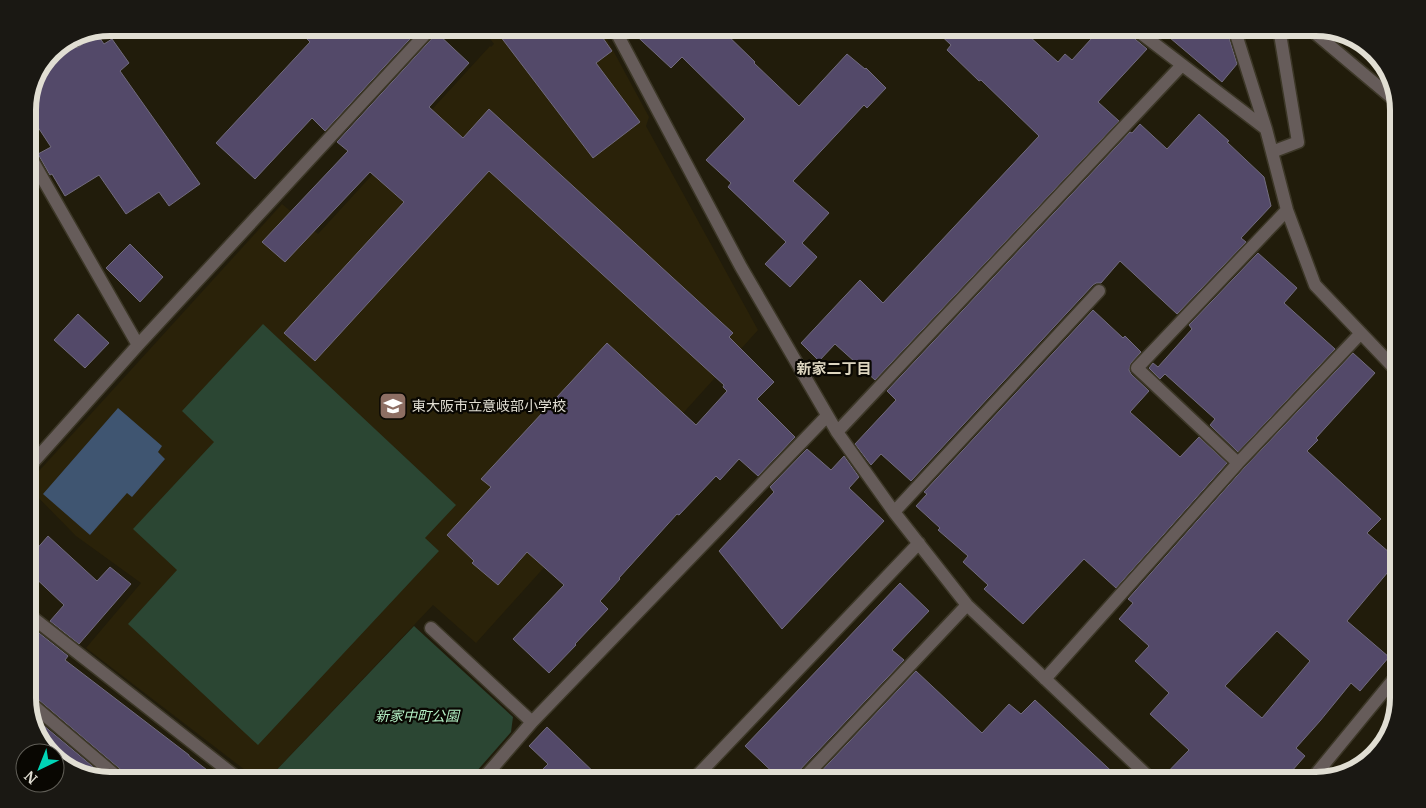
<svg xmlns="http://www.w3.org/2000/svg" width="1426" height="808" font-family="Merriweather,'Noto Sans JP',serif">
	<style>
		.built { fill: #2a2209 }
		.green { fill: #2b4633 }
		.water { fill: #3f5571 }
		.building { fill: #534969; stroke: #716b7e; fill-rule: evenodd }
		.lines { fill: none; stroke-linecap: round; stroke-linejoin: round }
		.minor-casing { stroke: #3c3727; stroke-width: 15 }
		.minor { stroke: #665c5a; stroke-width: 12 }
		.labels { text-anchor: middle; dominant-baseline: central; stroke-width: 4.5; stroke-linejoin: round; paint-order: stroke }
		.poi-label { font-size: 14px; fill: #e1ded3; stroke: #090702; text-anchor: start }
		.park-label { font-size: 14px; font-style: italic; fill: #b2eec3; stroke: #090702 }
		.neighbourhood-label { font-size: 15px; font-weight: bold; fill: #ddd6c0; stroke: #090702 }
		.rim { fill: none; stroke: #e1ded3; stroke-width: 6 }
	</style>
	<rect width="100%" height="100%" fill="#211c0b"/>
	<path class="built" d="M 482,28 L 601,28 L 649,117 L 646,126 L 758,330 L 476,643 L 433,605 L 267,780 L 258,780 L 86,648 L 141,583 L 76,536 L 28,487 L 28,483 L 282,204 L 318,234 L 490,46 L 491,47 L 494,44 Z"/>
	<path class="green" d="M 263,324 L 456,505 L 425,538 L 439,551 L 258,745 L 128,624 L 177,570 L 133,529 L 214,442 L 182,411 Z
		M 414,626 L 513,717 L 511,732 L 469,780 L 267,780 Z"/>
	<path class="water" d="M 118,408 L 162,446 L 158,452 L 165,459 L 132,497 L 127,493 L 90,535 L 43,494 Z"/>
	<path class="building" d="M 296,28 L 420,28 L 325,131 L 312,118 L 255,179 L 216,143 L 310,42 Z
		M 494,28 L 596,28 L 612,51 L 596,63 L 640,122 L 593,158 Z
		M 628,28 L 720,28 L 755,62 L 754,63 L 799,106 L 847,54 L 865,69 L 866,68 L 886,88 L 867,108 L 864,105 L 793,181 L 829,213 L 802,243 L 817,257 L 790,287 L 765,264 L 786,242 L 728,187 L 731,183 L 706,160 L 745,119 L 682,57 L 671,68 Z
		M 933,28 L 1020,28 L 1058,62 L 1065,54 L 1072,60 L 1101,28 L 1126,28 L 1129,34 L 1147,49 L 1098,102 L 1119,121 L 875,380 L 835,344 L 819,361 L 801,343 L 860,280 L 883,303 L 1039,136 L 981,80 L 979,81 L 947,50 L 951,45 Z
		M 1147,28 L 1226,28 L 1237,64 L 1222,82 L 1163,32 L 1158,37 Z
		M 437,33 L 469,63 L 429,107 L 463,138 L 489,109 L 733,333 L 729,337 L 774,382 L 757,399 L 795,437 L 758,476 L 739,459 L 720,480 L 716,476 L 679,515 L 677,514 L 619,578 L 620,579 L 600,601 L 608,609 L 575,644 L 576,645 L 549,673 L 513,639 L 564,585 L 527,552 L 498,585 L 472,563 L 474,561 L 447,535 L 491,487 L 481,479 L 607,343 L 696,425 L 727,391 L 723,387 L 724,385 L 489,171 L 315,361 L 284,333 L 404,202 L 370,172 L 285,262 L 262,242 L 348,151 L 337,142 Z
		M 97,34 L 104,44 L 112,39 L 129,63 L 120,71 L 200,184 L 169,206 L 159,192 L 126,214 L 99,175 L 65,196 L 52,174 L 50,175 L 38,154 L 51,147 L 28,112 L 28,105 L 47,62 L 74,44 L 77,48 Z
		M 1199,114 L 1229,141 L 1227,142 L 1264,177 L 1271,206 L 1241,238 L 1246,242 L 1177,314 L 1120,261 L 1101,283 L 1096,283 L 1093,285 L 911,481 L 881,454 L 871,465 L 855,444 L 896,400 L 887,391 L 1130,132 L 1132,133 L 1140,124 L 1167,149 Z
		M 28,169 L 38,187 L 28,196 Z
		M 130,244 L 163,277 L 140,302 L 106,268 Z
		M 1258,253 L 1297,288 L 1284,303 L 1335,349 L 1238,452 L 1210,425 L 1215,419 L 1165,374 L 1160,379 L 1149,368 L 1153,363 L 1158,367 L 1192,329 L 1189,325 Z
		M 1093,310 L 1123,338 L 1125,336 L 1141,352 L 1131,363 L 1129,370 L 1131,374 L 1149,391 L 1130,412 L 1180,457 L 1199,437 L 1227,463 L 1116,588 L 1084,559 L 1023,624 L 984,589 L 988,585 L 963,562 L 968,556 L 938,530 L 940,528 L 916,506 L 927,494 L 924,492 Z
		M 78,314 L 109,343 L 85,368 L 54,340 Z
		M 1353,353 L 1375,373 L 1316,438 L 1318,440 L 1307,451 L 1381,519 L 1367,533 L 1398,560 L 1347,621 L 1389,657 L 1360,691 L 1351,683 L 1320,721 L 1296,748 L 1305,756 L 1284,780 L 1160,780 L 1189,750 L 1150,714 L 1169,693 L 1135,661 L 1149,646 L 1119,619 L 1133,603 L 1128,599 L 1244,468 ZM 1277,631 L 1310,661 L 1262,718 L 1225,686 Z
		M 807,449 L 831,470 L 844,456 L 859,477 L 849,488 L 884,521 L 782,629 L 719,551 L 774,492 L 770,487 Z
		M 48,536 L 97,581 L 110,567 L 131,584 L 79,644 L 50,621 L 64,605 L 28,571 L 28,559 Z
		M 900,583 L 929,611 L 892,650 L 904,660 L 796,774 L 794,780 L 781,780 L 745,746 Z
		M 39,633 L 68,656 L 65,660 L 189,755 L 189,756 L 220,780 L 129,780 L 126,774 L 33,695 L 28,693 L 28,647 Z
		M 916,671 L 982,733 L 1009,704 L 1021,714 L 1035,700 L 1121,780 L 813,780 Z
		M 31,715 L 109,780 L 69,770 L 55,757 L 55,753 L 51,753 L 41,744 Z
		M 547,727 L 602,780 L 532,780 L 548,764 L 529,746 Z"/>
	<g class="lines">
		<defs>
			<path id="minor" d="M 614,28 L 741,267 L 837,432 L 894,512 L 967,605 L 1152,780
				M 1134,28 L 1266,129
				M 1234,28 L 1266,129 L 1287,210 L 1315,285 L 1398,372
				M 1309,28 L 1398,103
				M 1272,152 L 1298,142 L 1279,28
				M 28,153 L 138,345
				M 1287,210 L 1137,368 L 1238,463 L 1361,333
				M 837,432 L 1182,65
				M 28,468 L 138,345 L 431,28
				M 894,512 L 1099,291
				M 28,614 L 240,780
				M 431,628 L 532,722
				M 1045,679 L 1238,463
				M 28,701 L 121,780
				M 482,780 L 532,722 L 827,416
				M 693,780 L 919,543
				M 802,780 L 967,605
				M 1311,780 L 1398,674"/>
		</defs>
		<use href="#minor" class="minor-casing"/>
		<use href="#minor" class="minor"/>
	</g>
	<defs>
		<symbol id="school-square" viewBox="-11 -11 22 22"><rect x="-9" y="-9" width="18" height="18" rx="4" fill="#8d6e63" stroke="#090702"/><path d="M0-5L7-2L0 1L-7-2ZM-4 1L0 2.5L4 1V4Q0 6-4 4Z" fill="#fff"/></symbol>
	</defs>
	<g fill-rule="evenodd">
		<use href="#school-square" x="377" y="390" width="32" height="32"/>
	</g>
	<g class="labels">
		<g class="poi-label">
			<text x="412" y="406">東大阪市立意岐部小学校</text>
		</g>
		<g class="park-label">
			<text x="417" y="716">新家中町公園</text>
		</g>
		<g class="neighbourhood-label">
			<text x="834" y="368">新家二丁目</text>
		</g>
	</g>
	<path d="M0 0H1426V808H0ZM110 36H1316A74 74 0 0 1 1390 110V698A74 74 0 0 1 1316 772H110A74 74 0 0 1 36 698V110A74 74 0 0 1 110 36Z" fill="#1a1813" fill-rule="evenodd"/>
	<path class="rim" d="M110 36H1316A74 74 0 0 1 1390 110V698A74 74 0 0 1 1316 772H110A74 74 0 0 1 36 698V110A74 74 0 0 1 110 36Z"/>
	<g transform="translate(40 768) rotate(223)"><circle r="24" fill="#090702" stroke="#5f5d56"/>
	<path d="M0-4L9 19L0 12L-9 19Z" fill="#00d5b7"/>
	<text y="-8" font-size="14" font-weight="bold" text-anchor="middle" fill="#e1ded3">N</text>
	</g>
</svg>
